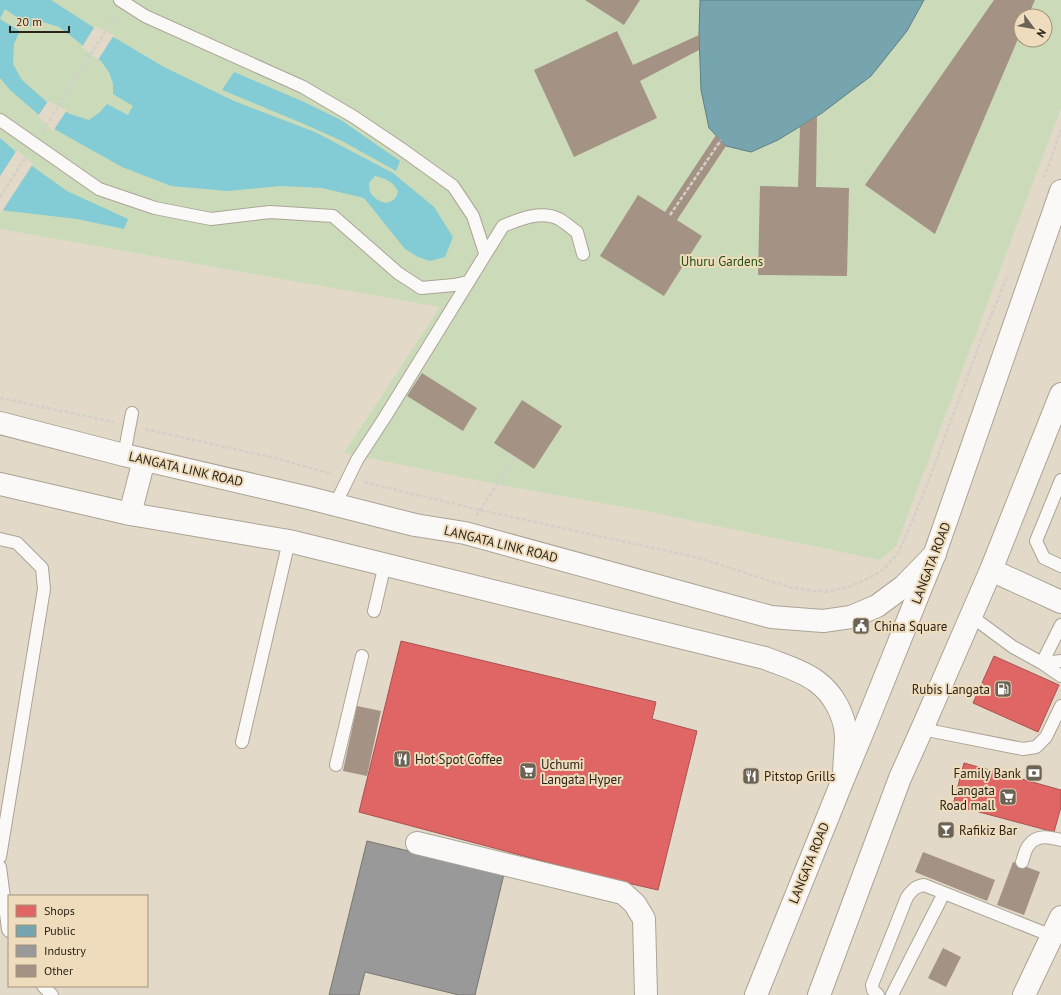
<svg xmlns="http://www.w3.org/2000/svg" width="1061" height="995" font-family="'PT Sans',sans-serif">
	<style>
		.green { fill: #cbdbba; fill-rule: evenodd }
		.water { fill: #83cbd5; fill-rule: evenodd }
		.pier { fill: #e3d9c8 }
		.shops { fill: #e06666; stroke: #aa524f }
		.public { fill: #76a5af; stroke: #607e82 }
		.industry { fill: #999; stroke: #787672 }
		.building { fill: #a49285 }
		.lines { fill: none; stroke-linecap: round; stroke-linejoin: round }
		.service-casing { stroke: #aba496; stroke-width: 14 }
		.minor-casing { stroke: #aba496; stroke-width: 24 }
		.tertiary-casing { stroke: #aba496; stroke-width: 24 }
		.secondary-casing { stroke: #aba496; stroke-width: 24 }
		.path { stroke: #d3d0cb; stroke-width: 2.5; stroke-dasharray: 4 2; stroke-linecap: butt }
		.service { stroke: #fbf9f7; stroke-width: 12 }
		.minor { stroke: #fbf9f7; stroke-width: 22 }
		.tertiary { stroke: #fbf9f7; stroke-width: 22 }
		.secondary { stroke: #fbf9f7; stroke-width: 22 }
		.labels { text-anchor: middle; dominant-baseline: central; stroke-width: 4; stroke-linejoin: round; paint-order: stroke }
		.park-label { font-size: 13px; fill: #215112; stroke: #efdcbc }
		.street-label { font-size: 13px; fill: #2b2418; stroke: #efdcbc }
		.poi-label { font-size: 13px; fill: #2b2418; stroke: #efdcbc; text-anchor: start }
	</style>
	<rect width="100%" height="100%" fill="#e3d9c8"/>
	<path class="green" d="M 0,0 L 1061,0 L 1061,108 L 896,546 L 880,560 L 646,511 L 506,486 L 344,453 L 440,307 L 0,229 ZM 1021,16 L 1045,16 L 1045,40 L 1021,40 Z"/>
	<path class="water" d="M 0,0 L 51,0 L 93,27 L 115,38 L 164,67 L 234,101 L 315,132 L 393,173 L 434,207 L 453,237 L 445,257 L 430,261 L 418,257 L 405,249 L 364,198 L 322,188 L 281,186 L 228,191 L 171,186 L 122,167 L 56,130 L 39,115 L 10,90 L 0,78 ZM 5,9 L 31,27 L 43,22 L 59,27 L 76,40 L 101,61 L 109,72 L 113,84 L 113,94 L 133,106 L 128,115 L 107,104 L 99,113 L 89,120 L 70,114 L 47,102 L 22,80 L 13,64 L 14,44 L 20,31 L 0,19 ZM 375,176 C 387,179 392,181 398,191 C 397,193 397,195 396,197 C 389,208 375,201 370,192 C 369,189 369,186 369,183 Z
		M 234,72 L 304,102 L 341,120 L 400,161 L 396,171 L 342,141 L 304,124 L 222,90 Z
		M 0,138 L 32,166 L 67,191 L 128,219 L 124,229 L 77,219 L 0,210 Z"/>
	<path class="pier" d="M 95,26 L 114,35 L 98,60 L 82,47 Z
		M 48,101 L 67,110 L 53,131 L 38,116 Z
		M 17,150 L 33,164 L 1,213 L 0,213 L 0,176 Z"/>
	<path class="shops" d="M 401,641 L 656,702 L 652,719 L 697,731 L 658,890 L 610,879 L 359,812 Z
		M 994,656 L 1059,685 L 1038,732 L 973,703 Z
		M 964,763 L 1061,790 L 1061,807 L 1054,832 L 953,805 Z"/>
	<path class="public" d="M 700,0 L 924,0 L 907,31 L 871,76 L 822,113 L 778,140 L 751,152 L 726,146 L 709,128 L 701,90 L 699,35 Z"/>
	<path class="industry" d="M 367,841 L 504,874 L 475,995 L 459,995 L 365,972 L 359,995 L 329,995 Z"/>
	<path class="building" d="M 585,0 L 640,0 L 624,25 Z
		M 994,0 L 1035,0 L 1028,16 L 1021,16 L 1021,32 L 935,234 L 865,185 Z
		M 617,31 L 633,65 L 699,35 L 699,50 L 640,81 L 657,118 L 574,157 L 534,70 Z
		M 817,116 L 816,187 L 849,188 L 847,276 L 758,275 L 760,186 L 798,187 L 800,127 Z
		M 716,135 L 726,146 L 677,220 L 702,236 L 664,296 L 600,256 L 638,195 L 665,212 Z
		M 422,373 L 477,408 L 463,431 L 407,396 Z
		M 522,400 L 562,426 L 534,469 L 494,443 Z
		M 357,706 L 381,711 L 367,776 L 343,771 Z
		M 923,852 L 995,880 L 987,901 L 915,872 Z
		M 1013,862 L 1040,872 L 1024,915 L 997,905 Z
		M 943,948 L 961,957 L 946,987 L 928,978 Z"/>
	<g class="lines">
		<defs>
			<path id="service" d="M 120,0 L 145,16 L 303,87 L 354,117 L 400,148 L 453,186 L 473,216 L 485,253
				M 0,120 L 99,189 L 155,208 L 211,219 L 270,212 L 333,216 L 398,273 L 421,288 L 454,285 L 468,282
				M 124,455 L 132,413
				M 1061,480 L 1036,541 L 1044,558 L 1061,566
				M 335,505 L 357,460 L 385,417 L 503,226 C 520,219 541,210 559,219 C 566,223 571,228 577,232 L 583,254
				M 0,539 L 17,543 L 42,568 L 44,589 L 0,857
				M 374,611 L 385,564
				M 971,616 L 1013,647 L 1042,663 L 1061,676
				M 1042,663 L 1061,625
				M 1042,663 L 1061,661
				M 922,729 L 1023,749 L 1036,747 L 1046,737 L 1061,706
				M 242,742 L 289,541
				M 336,765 L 362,656
				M 1022,862 C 1024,857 1025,849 1029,845 C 1037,834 1050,837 1061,840
				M 0,867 L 8,929 L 9,931
				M 43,986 L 52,995
				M 878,995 L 873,990 L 872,985 L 907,897 C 912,890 916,886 924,885 L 1052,936
				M 892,995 L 944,893"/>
			<path id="minor" d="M 991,570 L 1061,602
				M 417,843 L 623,893 L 635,904 L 644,919 L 646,995
				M 1024,995 L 1061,917"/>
			<path id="tertiary" d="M 0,423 L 124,455 L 309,498 L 415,525 L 465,533 L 771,617 L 823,621 L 851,617 L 877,606 L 904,586 L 935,554
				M 0,484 L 130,514 L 289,541 L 765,658 C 782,665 801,670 816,681 C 833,693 845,715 846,736 C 846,749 844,763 844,776
				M 130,514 L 144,460"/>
			<path id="secondary" d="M 756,995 L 844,777 L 866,724 L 935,553 L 1061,191
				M 819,995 L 900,778 L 922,729 L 991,570 L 1061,394"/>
		</defs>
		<use href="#service" class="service-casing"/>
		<use href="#minor" class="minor-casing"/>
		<use href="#tertiary" class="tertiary-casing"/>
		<use href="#secondary" class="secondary-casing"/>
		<path class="path" d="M 43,131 L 116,14
			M 1044,178 L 1061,130
			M 0,197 L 26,157
			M 670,215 L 721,140
			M 0,398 L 114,422
			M 145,429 L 279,459 L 332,474
			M 364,482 L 480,510 L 699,558 L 792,588 L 826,592 L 851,586 L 871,577 L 884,569 L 899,552 L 924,493 L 983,335 L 1008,275
			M 476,516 L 515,457"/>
		<use href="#service" class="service"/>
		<use href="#minor" class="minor"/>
		<use href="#tertiary" class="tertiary"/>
		<use href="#secondary" class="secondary"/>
	</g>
	<defs>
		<symbol id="civic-square" viewBox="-11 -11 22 22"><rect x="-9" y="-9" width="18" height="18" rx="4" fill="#6b6356" stroke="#efdcbc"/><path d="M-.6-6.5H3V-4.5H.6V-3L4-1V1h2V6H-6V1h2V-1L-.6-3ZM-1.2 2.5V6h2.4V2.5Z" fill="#fff"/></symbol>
		<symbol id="fuel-square" viewBox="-11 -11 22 22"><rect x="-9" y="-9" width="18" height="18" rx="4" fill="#6b6356" stroke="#efdcbc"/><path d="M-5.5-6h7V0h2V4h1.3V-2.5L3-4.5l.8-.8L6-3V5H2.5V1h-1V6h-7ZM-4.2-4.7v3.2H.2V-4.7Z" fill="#fff"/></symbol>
		<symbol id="restaurant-square" viewBox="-11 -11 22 22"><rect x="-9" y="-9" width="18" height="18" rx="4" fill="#6b6356" stroke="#efdcbc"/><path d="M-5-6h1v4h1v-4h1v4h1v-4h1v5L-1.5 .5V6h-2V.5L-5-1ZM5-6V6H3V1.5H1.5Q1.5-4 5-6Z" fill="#fff"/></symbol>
		<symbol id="supermarket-square" viewBox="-11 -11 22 22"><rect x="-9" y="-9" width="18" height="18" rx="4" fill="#6b6356" stroke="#efdcbc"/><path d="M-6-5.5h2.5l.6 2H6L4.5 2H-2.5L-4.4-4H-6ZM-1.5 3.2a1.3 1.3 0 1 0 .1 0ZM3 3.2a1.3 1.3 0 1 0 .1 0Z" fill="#fff"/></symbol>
		<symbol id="bank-square" viewBox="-11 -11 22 22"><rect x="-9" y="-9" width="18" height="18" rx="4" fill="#6b6356" stroke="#efdcbc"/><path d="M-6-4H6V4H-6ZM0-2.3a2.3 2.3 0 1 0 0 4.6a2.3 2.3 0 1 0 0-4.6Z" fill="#fff"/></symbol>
		<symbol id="bar-square" viewBox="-11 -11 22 22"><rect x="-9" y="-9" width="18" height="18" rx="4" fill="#6b6356" stroke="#efdcbc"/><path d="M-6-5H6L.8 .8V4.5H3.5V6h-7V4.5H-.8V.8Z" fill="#fff"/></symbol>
	</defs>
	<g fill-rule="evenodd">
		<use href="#civic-square" x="851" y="616" width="20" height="20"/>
		<use href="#fuel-square" x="993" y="679" width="20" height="20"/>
		<use href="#restaurant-square" x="392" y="749" width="20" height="20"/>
		<use href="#supermarket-square" x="518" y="761" width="20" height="20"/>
		<use href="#bank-square" x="1024" y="763" width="20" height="20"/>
		<use href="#restaurant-square" x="741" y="766" width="20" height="20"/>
		<use href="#supermarket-square" x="998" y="787" width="20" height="20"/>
		<use href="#bar-square" x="936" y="820" width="20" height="20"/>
	</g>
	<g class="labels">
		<g class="park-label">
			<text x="722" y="261">Uhuru Gardens</text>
		</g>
		<g class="street-label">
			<text transform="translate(186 469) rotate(13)">LANGATA LINK ROAD</text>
			<text transform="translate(501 544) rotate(14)">LANGATA LINK ROAD</text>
			<text transform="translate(931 563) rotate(-69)">LANGATA ROAD</text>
			<text transform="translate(809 863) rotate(-68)">LANGATA ROAD</text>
		</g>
		<g class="poi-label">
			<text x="874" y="626">China Square</text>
			<text x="990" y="689" text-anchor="end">Rubis Langata</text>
			<text x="415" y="759">Hot Spot Coffee</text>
			<text x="541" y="764">Uchumi<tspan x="541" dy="15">Langata Hyper</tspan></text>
			<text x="1021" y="773" text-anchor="end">Family Bank</text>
			<text x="764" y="776">Pitstop Grills</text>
			<text x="995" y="790" text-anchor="end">Langata<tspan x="995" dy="15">Road mall</tspan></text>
			<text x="959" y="830">Rafikiz Bar</text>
		</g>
	</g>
	<rect x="8" y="895" width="140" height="92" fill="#efdcbc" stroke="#a1927a"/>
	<rect x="16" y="905" width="20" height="12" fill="#e06666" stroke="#a1927a"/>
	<text x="44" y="915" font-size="12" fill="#2b2418">Shops</text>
	<rect x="16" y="925" width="20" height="12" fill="#76a5af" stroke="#a1927a"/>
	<text x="44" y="935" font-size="12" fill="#2b2418">Public</text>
	<rect x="16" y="945" width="20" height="12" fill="#999999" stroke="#a1927a"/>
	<text x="44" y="955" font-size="12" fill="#2b2418">Industry</text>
	<rect x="16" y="965" width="20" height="12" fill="#a49285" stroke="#a1927a"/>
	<text x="44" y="975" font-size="12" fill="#2b2418">Other</text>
	<g transform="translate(1033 28) rotate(122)"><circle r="19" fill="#efdcbc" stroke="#a1927a"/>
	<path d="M0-3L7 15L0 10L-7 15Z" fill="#6b6356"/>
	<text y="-6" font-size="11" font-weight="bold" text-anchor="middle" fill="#2b2418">N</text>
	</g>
	<path d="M10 26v6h59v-6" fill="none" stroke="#2b2418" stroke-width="2"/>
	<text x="16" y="26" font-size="12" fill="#2b2418" stroke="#efdcbc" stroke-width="3" paint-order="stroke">20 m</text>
</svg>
